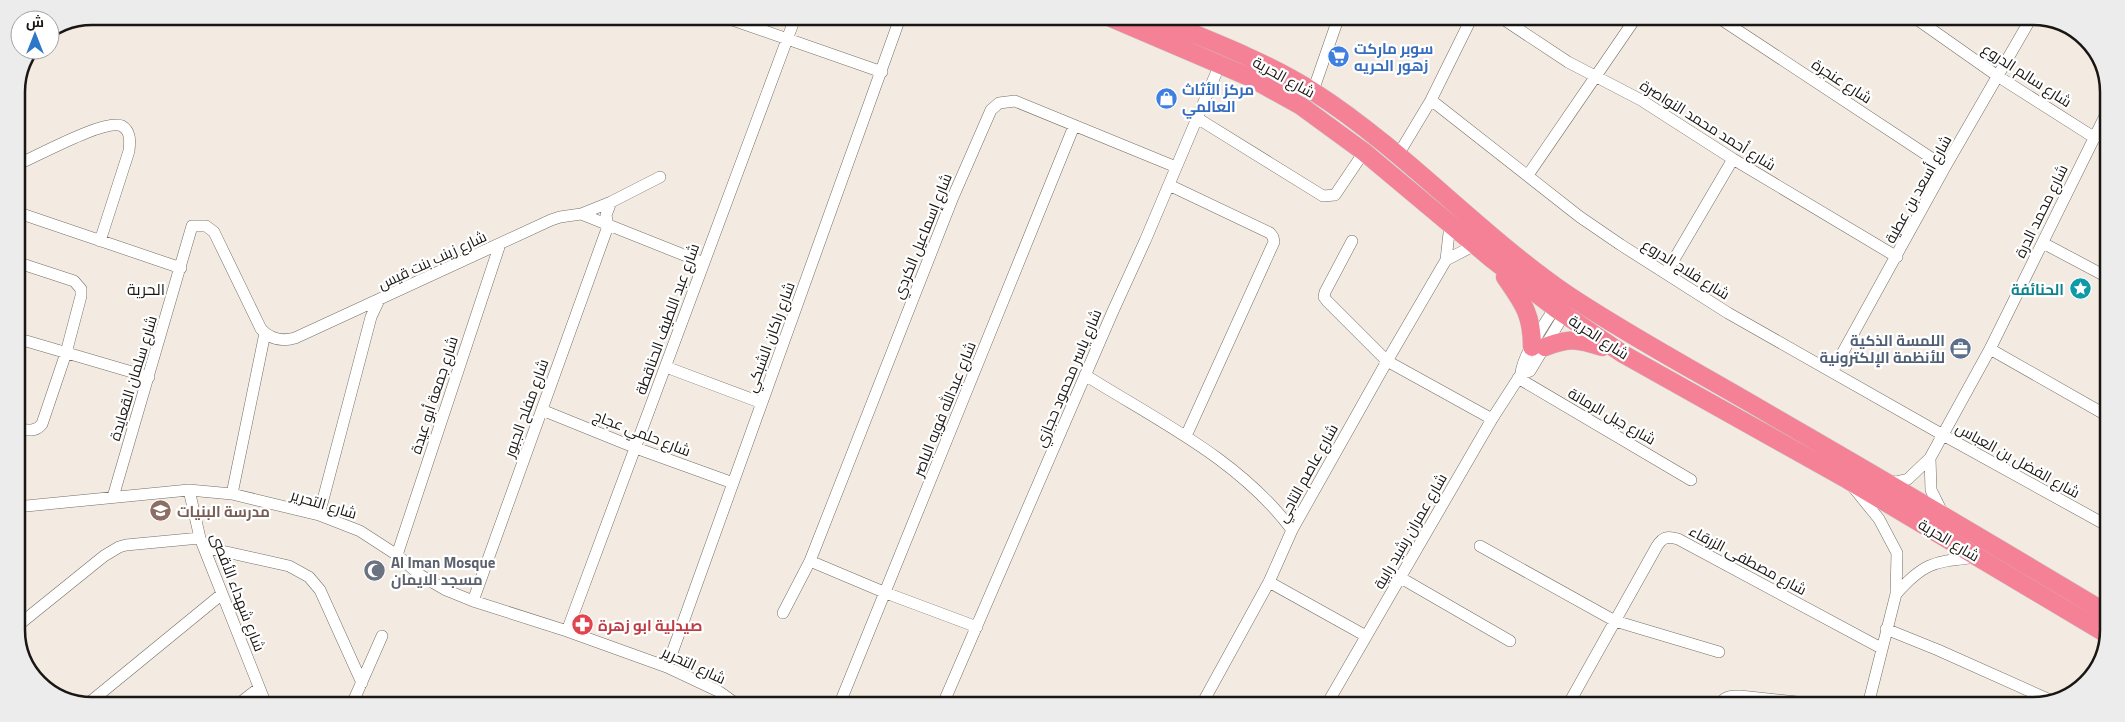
<svg xmlns="http://www.w3.org/2000/svg" width="2125" height="722" font-family="'Titillium Web',Cairo,sans-serif">
	<style>
		.lines { fill: none; stroke-linecap: round; stroke-linejoin: round }
		.minor-casing { stroke: #756e66; stroke-width: 12 }
		.highway-casing { stroke: #cccccb; stroke-width: 19 }
		.minor { stroke: #fff; stroke-width: 11 }
		.highway { stroke: #f58196; stroke-width: 18 }
		.labels { text-anchor: middle; dominant-baseline: central; stroke-width: 4.5; stroke-linejoin: round; paint-order: stroke }
		.shop-label { font-size: 15px; font-weight: bold; fill: #366cbe; stroke: #fff; text-anchor: start }
		.street-label { font-size: 15px; fill: #191613; stroke: #fff }
		.culture-label { font-size: 15px; font-weight: bold; fill: #0d838f; stroke: #fff; text-anchor: end }
		.service-label { font-size: 15px; font-weight: bold; fill: #4e5e75; stroke: #fff; text-anchor: end }
		.education-label { font-size: 15px; font-weight: bold; fill: #785e54; stroke: #fff; text-anchor: start }
		.worship-label { font-size: 15px; font-weight: bold; fill: #5b616d; stroke: #fff; text-anchor: start }
		.health-label { font-size: 15px; font-weight: bold; fill: #be3a42; stroke: #fff; text-anchor: start }
		.neighbourhood-label { font-size: 16px; fill: #191613; stroke: #fff }
		.rim { fill: none; stroke: #191613; stroke-width: 2.5 }
	</style>
	<rect width="100%" height="100%" fill="#f3ebe1"/>
	<g class="lines">
		<defs>
			<path id="minor" d="M 727,18 L 882,72
				M 1503,19 L 1568,62 L 1641,100 L 1733,159 L 1897,257
				M 1722,20 L 1945,167
				M 1918,20 L 1999,77 L 2095,138
				M 1313,91 L 1338,19
				M 1431,100 L 1580,217 L 1621,245 L 1728,313 L 1943,435 L 2106,525
				M 1197,118 L 1323,196 L 1335,195 L 1364,152
				M 1398,155 L 1431,100 L 1471,19
				M 16,165 C 36,157 105,118 122,126 C 131,131 130,142 129,151 L 100,241
				M 1528,175 L 1635,19
				M 1169,185 L 1270,233 L 1273,237 L 1274,242 L 1186,436
				M 16,212 L 181,268
				M 581,214 L 611,202 L 660,177
				M 1352,241 L 1325,292 L 1324,297 L 1327,301 L 1387,361 L 1492,419
				M 2043,243 L 2107,277
				M 1446,260 L 1475,245
				M 16,262 L 74,281 L 81,289 L 81,296 L 66,353 L 42,424 C 35,433 26,430 16,428
				M 1666,273 L 1733,159
				M 16,338 L 149,377
				M 1990,349 L 2106,415
				M 666,367 L 762,403
				M 1832,372 L 1945,167 L 2030,20
				M 1521,374 L 1530,371 L 1574,298
				M 1085,375 C 1158,421 1239,459 1292,530
				M 1518,378 L 1691,480
				M 542,410 L 636,448 L 733,483
				M 1930,458 L 1931,490 L 1944,516
				M 1887,480 L 1896,482 L 1908,479 L 1930,458 L 1990,349 L 2108,110
				M 1853,487 L 1879,519 L 1897,553 L 1896,594 L 1868,705
				M 189,490 L 200,538 L 265,702
				M 232,494 L 265,333
				M 113,497 L 192,226 L 206,226 L 214,232 L 261,329 C 270,339 281,342 295,338 L 551,220 L 560,217 L 581,214 L 704,263
				M 16,507 L 189,490 L 232,494 L 319,515 L 360,531 L 397,555 L 420,575 L 446,590 L 473,601 L 567,631 L 667,667 L 718,691 L 735,703
				M 319,515 L 371,317 L 379,300
				M 1480,546 L 1615,621 L 1719,652
				M 204,547 L 289,566 L 309,577 L 320,590 L 362,683
				M 397,555 L 500,244
				M 810,561 L 886,593 L 977,627
				M 1401,578 L 1510,641
				M 1269,582 L 1366,636
				M 1896,594 C 1925,561 1935,562 1977,557
				M 473,601 L 608,226 L 606,215 L 611,202
				M 783,613 L 810,561 L 953,197 L 991,110 L 999,103 L 1015,101 L 1176,167
				M 16,627 L 104,556 L 119,547 L 126,545 L 200,538
				M 1886,629 L 1938,650 L 2050,700
				M 567,631 L 795,18
				M 667,667 L 900,18
				M 90,702 L 222,594
				M 241,702 L 259,688
				M 353,702 L 382,636
				M 840,703 L 1074,126
				M 943,704 L 1113,311 L 1145,241 L 1220,64
				M 1202,704 L 1269,582 L 1292,530 L 1387,361 L 1446,260 L 1450,224
				M 1327,704 L 1492,419 L 1521,374 C 1522,353 1553,312 1565,292
				M 1568,705 L 1657,546 C 1663,537 1667,536 1678,539 L 1881,648
				M 1719,705 C 1724,696 1731,696 1740,696 L 1826,705"/>
			<path id="highway" d="M 1111,18 L 1249,77 L 1301,106 L 1364,152 L 1493,260 L 1555,308 L 1623,354 L 1848,480 L 2105,633
				M 1155,18 C 1209,40 1265,61 1314,92 C 1404,150 1477,232 1565,293 C 1632,338 1705,376 1774,417 C 1885,481 1995,546 2105,612
				M 1505,277 C 1523,303 1532,314 1532,347
				M 1545,347 C 1569,338 1577,339 1602,347"/>
		</defs>
		<use href="#minor" class="minor-casing"/>
		<use href="#highway" class="highway-casing"/>
		<use href="#minor" class="minor"/>
		<use href="#highway" class="highway"/>
	</g>
	<defs>
		<symbol id="supermarket-disc" viewBox="-11 -11 22 22"><circle r="9.5" fill="#3f7fe0" stroke="#fff"/><path d="M-6-5.5h2.5l.6 2H6L4.5 2H-2.5L-4.4-4H-6ZM-1.5 3.2a1.3 1.3 0 1 0 .1 0ZM3 3.2a1.3 1.3 0 1 0 .1 0Z" fill="#fff"/></symbol>
		<symbol id="shop-disc" viewBox="-11 -11 22 22"><circle r="9.5" fill="#3f7fe0" stroke="#fff"/><path d="M-5-2.5h2.3a2.7 3.5 0 0 1 5.4 0H5L5.5 6h-11ZM-1.5-2.5h3a1.5 2.3 0 0 0-3 0Z" fill="#fff"/></symbol>
		<symbol id="sight-disc" viewBox="-11 -11 22 22"><circle r="9.5" fill="#0f9aa8" stroke="#fff"/><path d="M0-6L1.8-2.2L6-1.7L2.9 1.2L3.7 5.4L0 3.3L-3.7 5.4L-2.9 1.2L-6-1.7L-1.8-2.2Z" fill="#fff"/></symbol>
		<symbol id="office-disc" viewBox="-11 -11 22 22"><circle r="9.5" fill="#5c6f8a" stroke="#fff"/><path d="M-6-3h4V-5.5h4V-3h4V5H-6ZM-1-4.5V-3h2v-1.5ZM-6 0V1H6V0Z" fill="#fff"/></symbol>
		<symbol id="school-disc" viewBox="-11 -11 22 22"><circle r="9.5" fill="#8d6e63" stroke="#fff"/><path d="M0-5L7-2L0 1L-7-2ZM-4 1L0 2.5L4 1V4Q0 6-4 4Z" fill="#fff"/></symbol>
		<symbol id="mosque-disc" viewBox="-11 -11 22 22"><circle r="9.5" fill="#6b7280" stroke="#fff"/><path d="M3.5-4.9A6 6 0 1 0 3.5 4.9A5 5 0 1 1 3.5-4.9Z" fill="#fff"/></symbol>
		<symbol id="pharmacy-disc" viewBox="-11 -11 22 22"><circle r="9.5" fill="#e0444e" stroke="#fff"/><path d="M-2-6h4v4h4v4h-4v4h-4v-4h-4v-4h4Z" fill="#fff"/></symbol>
	</defs>
	<g fill-rule="evenodd">
		<use href="#supermarket-disc" x="1326" y="44" width="25" height="25"/>
		<use href="#shop-disc" x="1154" y="86" width="25" height="25"/>
		<use href="#sight-disc" x="2068" y="276" width="25" height="25"/>
		<use href="#office-disc" x="1948" y="336" width="25" height="25"/>
		<use href="#school-disc" x="148" y="498" width="25" height="25"/>
		<use href="#mosque-disc" x="362" y="558" width="25" height="25"/>
		<use href="#pharmacy-disc" x="570" y="612" width="25" height="25"/>
	</g>
	<g class="labels">
		<g class="shop-label">
			<text x="1354" y="48">سوبر ماركت<tspan x="1354" dy="17">زهور الحريه</tspan></text>
			<text x="1182" y="89">مركز الأثاث<tspan x="1182" dy="17">العالمي</tspan></text>
		</g>
		<g class="street-label">
			<text transform="translate(2027 75) rotate(33)">شارع سالم الدروع</text>
			<text transform="translate(1284 77) rotate(29)">شارع الحرية</text>
			<text transform="translate(1842 81) rotate(33)">شارع عنجرة</text>
			<text transform="translate(1708 125) rotate(32)">شارع أحمد محمد النواصرة</text>
			<text transform="translate(1918 189) rotate(-61)">شارع أسعد بن عطية</text>
			<text transform="translate(2041 211) rotate(-64)">شارع محمد الدرة</text>
			<text transform="translate(922 236) rotate(-68)">شارع إسماعيل الكردي</text>
			<text transform="translate(432 260) rotate(-25)">شارع زينب بنت قيس</text>
			<text transform="translate(1686 269) rotate(32)">شارع فلاح الدروع</text>
			<text transform="translate(667 319) rotate(-70)">شارع عبد اللطيف الحناقطة</text>
			<text transform="translate(770 337) rotate(-70)">شارع راكان الشبكي</text>
			<text transform="translate(1599 337) rotate(33)">شارع الحرية</text>
			<text transform="translate(133 378) rotate(-73)">شارع سلمان القعايدة</text>
			<text transform="translate(1068 378) rotate(-67)">شارع ياسر محمود حجازي</text>
			<text transform="translate(434 395) rotate(-72)">شارع جمعة أبو عيدة</text>
			<text transform="translate(526 408) rotate(-70)">شارع مفلح الجبور</text>
			<text transform="translate(944 409) rotate(-68)">شارع عبدالله فويه الباصر</text>
			<text transform="translate(1612 416) rotate(30)">شارع جبل الرمانة</text>
			<text transform="translate(642 433) rotate(21)">شارع حلمي عجاج</text>
			<text transform="translate(2018 460) rotate(29)">شارع الفضل بن العباس</text>
			<text transform="translate(1307 473) rotate(-61)">شارع عاصم التاجي</text>
			<text transform="translate(324 504) rotate(17)">شارع التحرير</text>
			<text transform="translate(1410 531) rotate(-60)">شارع عمران رشيد رابية</text>
			<text transform="translate(1949 540) rotate(31)">شارع الحرية</text>
			<text transform="translate(1748 560) rotate(28)">شارع مصطفى الزرقاء</text>
			<text transform="translate(238 592) rotate(69)">شارع شهداء الأقصى</text>
			<text transform="translate(694 665) rotate(25)">شارع التحرير</text>
		</g>
		<g class="culture-label">
			<text x="2064" y="289">الحنائفة</text>
		</g>
		<g class="service-label">
			<text x="1945" y="340">اللمسة الذكية<tspan x="1945" dy="17">للأنظمة الإلكترونية</tspan></text>
		</g>
		<g class="education-label">
			<text x="177" y="511">مدرسة البنيات</text>
		</g>
		<g class="worship-label">
			<text x="391" y="562">Al Iman Mosque<tspan x="391" dy="17">مسجد الايمان</tspan></text>
		</g>
		<g class="health-label">
			<text x="598" y="625">صيدلية ابو زهرة</text>
		</g>
		<g class="neighbourhood-label">
			<text x="146" y="289">الحرية</text>
		</g>
	</g>
	<path d="M0 0H2125V722H0ZM92 25H2033A67 67 0 0 1 2100 92V630A67 67 0 0 1 2033 697H92A67 67 0 0 1 25 630V92A67 67 0 0 1 92 25Z" fill="#edecec" fill-rule="evenodd"/>
	<path class="rim" d="M92 25H2033A67 67 0 0 1 2100 92V630A67 67 0 0 1 2033 697H92A67 67 0 0 1 25 630V92A67 67 0 0 1 92 25Z"/>
	<g transform="translate(35 35)"><circle r="24" fill="#ffffff" stroke="#a3a2a1"/>
	<path d="M0-4L9 19L0 12L-9 19Z" fill="#2c77c7"/>
	<text y="-8" font-size="14" font-weight="bold" text-anchor="middle" fill="#191613">ش</text>
	</g>
</svg>
